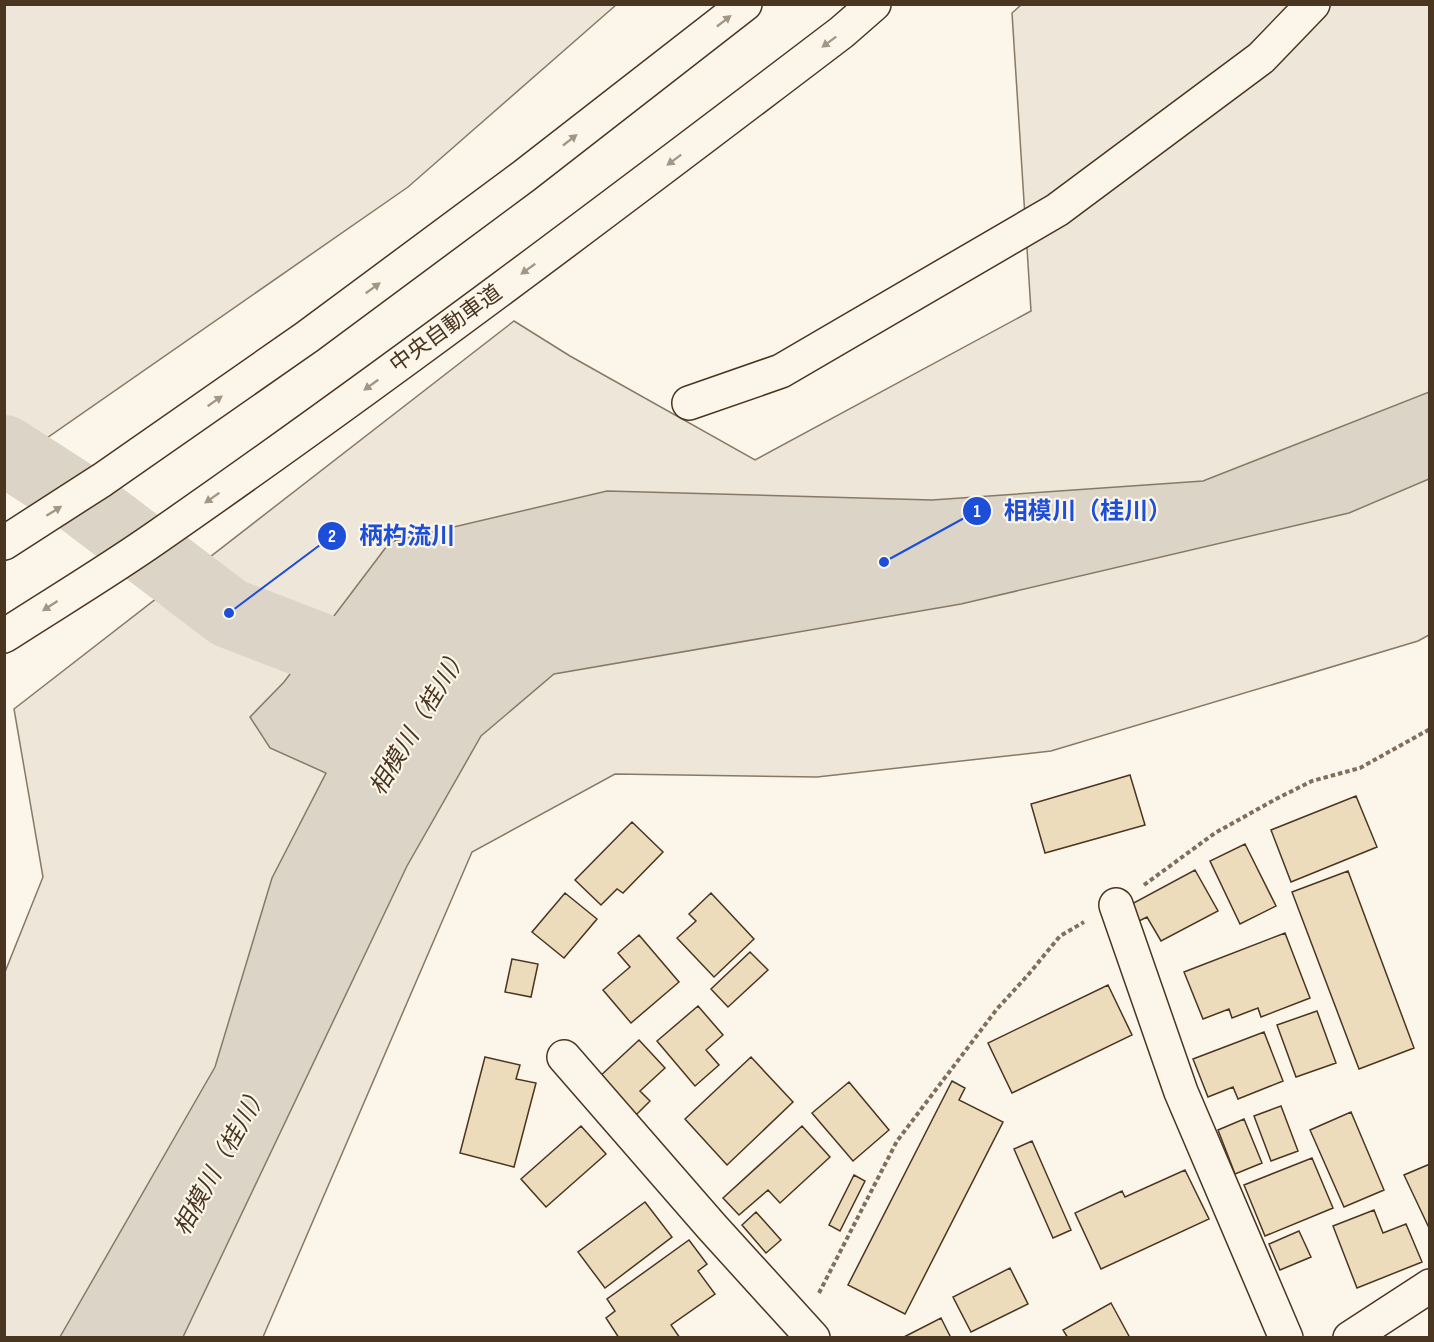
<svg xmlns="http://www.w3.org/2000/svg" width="1434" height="1342" font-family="'Sofia Sans Condensed','Noto Sans JP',sans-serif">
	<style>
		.green { fill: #ede6d9; stroke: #887966; stroke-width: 1.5 }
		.water { fill: #dcd4c6; stroke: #887966; stroke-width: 1.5 }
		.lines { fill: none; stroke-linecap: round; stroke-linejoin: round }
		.river { stroke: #dcd4c6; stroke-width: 70 }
		.building { fill: #ecdcbc; stroke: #4a3520; stroke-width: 1.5 }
		.minor-casing { stroke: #4a3520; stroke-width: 36 }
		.highway-casing { stroke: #4a3520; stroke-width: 36 }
		.path { stroke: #7f6f5c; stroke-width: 4; stroke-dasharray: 4.5 3; stroke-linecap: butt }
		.minor { stroke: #fbf6e9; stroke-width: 33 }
		.highway { stroke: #fbf6e9; stroke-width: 33 }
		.oneway { fill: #a29684 }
		.labels { text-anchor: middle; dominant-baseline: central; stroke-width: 4.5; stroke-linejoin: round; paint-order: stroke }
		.street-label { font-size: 22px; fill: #4a3520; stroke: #fbf6e9 }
		.water-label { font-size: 24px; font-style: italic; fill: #4a3520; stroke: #fbf6e9 }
		.leader { fill: none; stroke: #1d4ed8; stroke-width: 2 }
		.callout-dot { fill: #1d4ed8; stroke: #fbf6e9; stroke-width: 2 }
		.mark-label { font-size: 18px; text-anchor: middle; font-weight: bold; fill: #fff }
		.callout-label { font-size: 24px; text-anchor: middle; font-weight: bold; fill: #1d4ed8; stroke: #fbf6e9; stroke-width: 4.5; stroke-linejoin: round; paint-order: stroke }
	</style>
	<rect width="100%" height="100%" fill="#fbf6e9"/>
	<path class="green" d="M 5,4 L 616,4 L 616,5 L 408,187 L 5,467 Z
		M 1021,5 L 1429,5 L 1429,635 L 1418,641 L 1051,751 L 817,777 L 615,774 L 472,852 L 263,1337 L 5,1338 L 5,972 L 43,877 L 14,709 L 514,321 L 570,356 L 755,460 L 1031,311 L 1012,13 Z"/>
	<path class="water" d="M 1429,392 L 1429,479 L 1349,513 L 961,604 L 554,674 L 481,736 L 407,866 L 183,1337 L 60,1337 L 215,1067 L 272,878 L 326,773 L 270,748 L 250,717 L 284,682 L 390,542 L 607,491 L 932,500 L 1203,481 Z"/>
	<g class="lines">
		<path class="river" d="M 4,450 L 71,493 L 229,613 L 403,680"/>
	</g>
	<path class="building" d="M 1130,775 L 1145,825 L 1045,853 L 1031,804 Z
		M 1356,796 L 1377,847 L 1291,882 L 1271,830 Z
		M 632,822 L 663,852 L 623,893 L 617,889 L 601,905 L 575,880 Z
		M 1245,844 L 1276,906 L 1240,924 L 1210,861 Z
		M 1195,870 L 1218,911 L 1161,941 L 1147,917 L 1137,922 L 1128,906 Z
		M 1348,871 L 1414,1048 L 1359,1069 L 1292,892 Z
		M 565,893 L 597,919 L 564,958 L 532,932 Z
		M 711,893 L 754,939 L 714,977 L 677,938 L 696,921 L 689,914 Z
		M 1285,933 L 1310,998 L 1261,1017 L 1258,1008 L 1232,1018 L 1229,1009 L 1203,1019 L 1184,972 Z
		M 639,935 L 679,982 L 631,1023 L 603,990 L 630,967 L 618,953 Z
		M 750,952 L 768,970 L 728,1007 L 711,989 Z
		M 512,959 L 538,964 L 531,997 L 505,992 Z
		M 1108,985 L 1132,1035 L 1012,1093 L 988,1043 Z
		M 698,1006 L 723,1035 L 706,1050 L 719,1065 L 695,1086 L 657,1041 Z
		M 1317,1011 L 1336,1063 L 1296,1077 L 1277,1025 Z
		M 1264,1032 L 1283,1081 L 1238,1099 L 1233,1087 L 1208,1097 L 1193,1059 Z
		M 639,1040 L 665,1068 L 640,1091 L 650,1101 L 634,1117 L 598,1078 Z
		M 485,1057 L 520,1065 L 516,1079 L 536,1083 L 514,1167 L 460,1153 Z
		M 751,1057 L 793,1102 L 727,1165 L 685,1119 Z
		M 952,1081 L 965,1088 L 959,1100 L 1003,1122 L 905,1314 L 848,1285 Z
		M 849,1082 L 889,1130 L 853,1161 L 812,1113 Z
		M 1281,1106 L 1298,1151 L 1271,1161 L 1254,1116 Z
		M 1351,1112 L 1384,1190 L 1344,1207 L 1310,1130 Z
		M 1244,1119 L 1262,1163 L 1235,1174 L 1218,1130 Z
		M 581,1126 L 606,1154 L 546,1207 L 521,1179 Z
		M 802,1126 L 830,1157 L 780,1203 L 768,1190 L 739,1215 L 723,1198 Z
		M 1032,1141 L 1071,1230 L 1053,1238 L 1014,1149 Z
		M 1312,1158 L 1333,1208 L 1265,1236 L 1244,1185 Z
		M 1430,1164 L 1430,1230 L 1404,1175 Z
		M 1185,1170 L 1209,1219 L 1101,1269 L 1075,1213 L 1122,1191 L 1125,1197 Z
		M 854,1175 L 865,1181 L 840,1231 L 829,1225 Z
		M 645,1202 L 672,1237 L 605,1288 L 578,1252 Z
		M 1374,1210 L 1383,1233 L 1406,1224 L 1422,1262 L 1357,1288 L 1333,1226 Z
		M 756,1212 L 781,1240 L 766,1253 L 742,1225 Z
		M 1299,1231 L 1311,1257 L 1280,1270 L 1269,1244 Z
		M 689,1240 L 707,1264 L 698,1271 L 715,1294 L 671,1325 L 680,1338 L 619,1338 L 606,1318 L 615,1311 L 607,1299 Z
		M 1010,1268 L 1028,1304 L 971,1332 L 953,1297 Z
		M 1111,1303 L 1130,1338 L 1068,1338 L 1063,1330 Z
		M 941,1318 L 951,1338 L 902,1338 Z"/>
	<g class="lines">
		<defs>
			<path id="minor" d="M 689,403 L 781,371 L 1057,210 L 1261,58 L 1313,4
				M 1116,905 L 1181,1092 L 1286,1338
				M 564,1057 L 712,1227 L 813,1338
				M 1350,1338 L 1430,1286"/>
			<path id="highway" d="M 4,543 L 102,480 L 307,337 L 524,176 L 745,4
				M 4,636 C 55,603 107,572 157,537 C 390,375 616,204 842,32 L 874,4"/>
		</defs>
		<use href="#minor" class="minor-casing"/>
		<use href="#highway" class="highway-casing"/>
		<path class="path" d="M 1144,885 L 1215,833 L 1276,799 L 1312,781 L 1360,768 L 1430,729
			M 819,1293 L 897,1141 L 997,1009 L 1028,975 L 1060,936 L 1084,922"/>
		<use href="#minor" class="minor"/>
		<use href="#highway" class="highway"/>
	</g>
	<defs><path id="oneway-solid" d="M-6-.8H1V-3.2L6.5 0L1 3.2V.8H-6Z" transform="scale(1.5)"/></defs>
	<g class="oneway">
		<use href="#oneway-solid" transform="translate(724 21) rotate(-38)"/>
		<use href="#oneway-solid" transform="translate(829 42) rotate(143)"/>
		<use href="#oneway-solid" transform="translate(570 140) rotate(-38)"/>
		<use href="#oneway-solid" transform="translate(674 160) rotate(143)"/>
		<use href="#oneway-solid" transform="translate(528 269) rotate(144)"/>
		<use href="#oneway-solid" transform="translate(373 288) rotate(-36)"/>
		<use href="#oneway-solid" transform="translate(371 385) rotate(144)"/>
		<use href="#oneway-solid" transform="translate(215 401) rotate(-35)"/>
		<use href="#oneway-solid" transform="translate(212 498) rotate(145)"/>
		<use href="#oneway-solid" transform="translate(54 511) rotate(-32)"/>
		<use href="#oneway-solid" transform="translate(50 606) rotate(147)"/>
	</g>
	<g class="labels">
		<g class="street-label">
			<text transform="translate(446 329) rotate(-36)">中央自動車道</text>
		</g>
		<g class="water-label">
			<text transform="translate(419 721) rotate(-59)">相模川（桂川）</text>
			<text transform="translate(221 1160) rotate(-61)">相模川（桂川）</text>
		</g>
	</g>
	<path class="leader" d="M884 562L977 511M229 613L332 536"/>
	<g class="callout-dot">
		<circle cx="884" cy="562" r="6"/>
		<circle cx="229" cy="613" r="6"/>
		<circle cx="977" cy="511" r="15"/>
		<circle cx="332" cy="536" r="15"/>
	</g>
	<g class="mark-label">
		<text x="977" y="517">1</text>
		<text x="332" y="542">2</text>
	</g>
	<g class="callout-label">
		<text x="1088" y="519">相模川（桂川）</text>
		<text x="407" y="544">柄杓流川</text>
	</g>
	<rect width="1434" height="1342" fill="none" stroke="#4a3520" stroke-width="12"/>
</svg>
